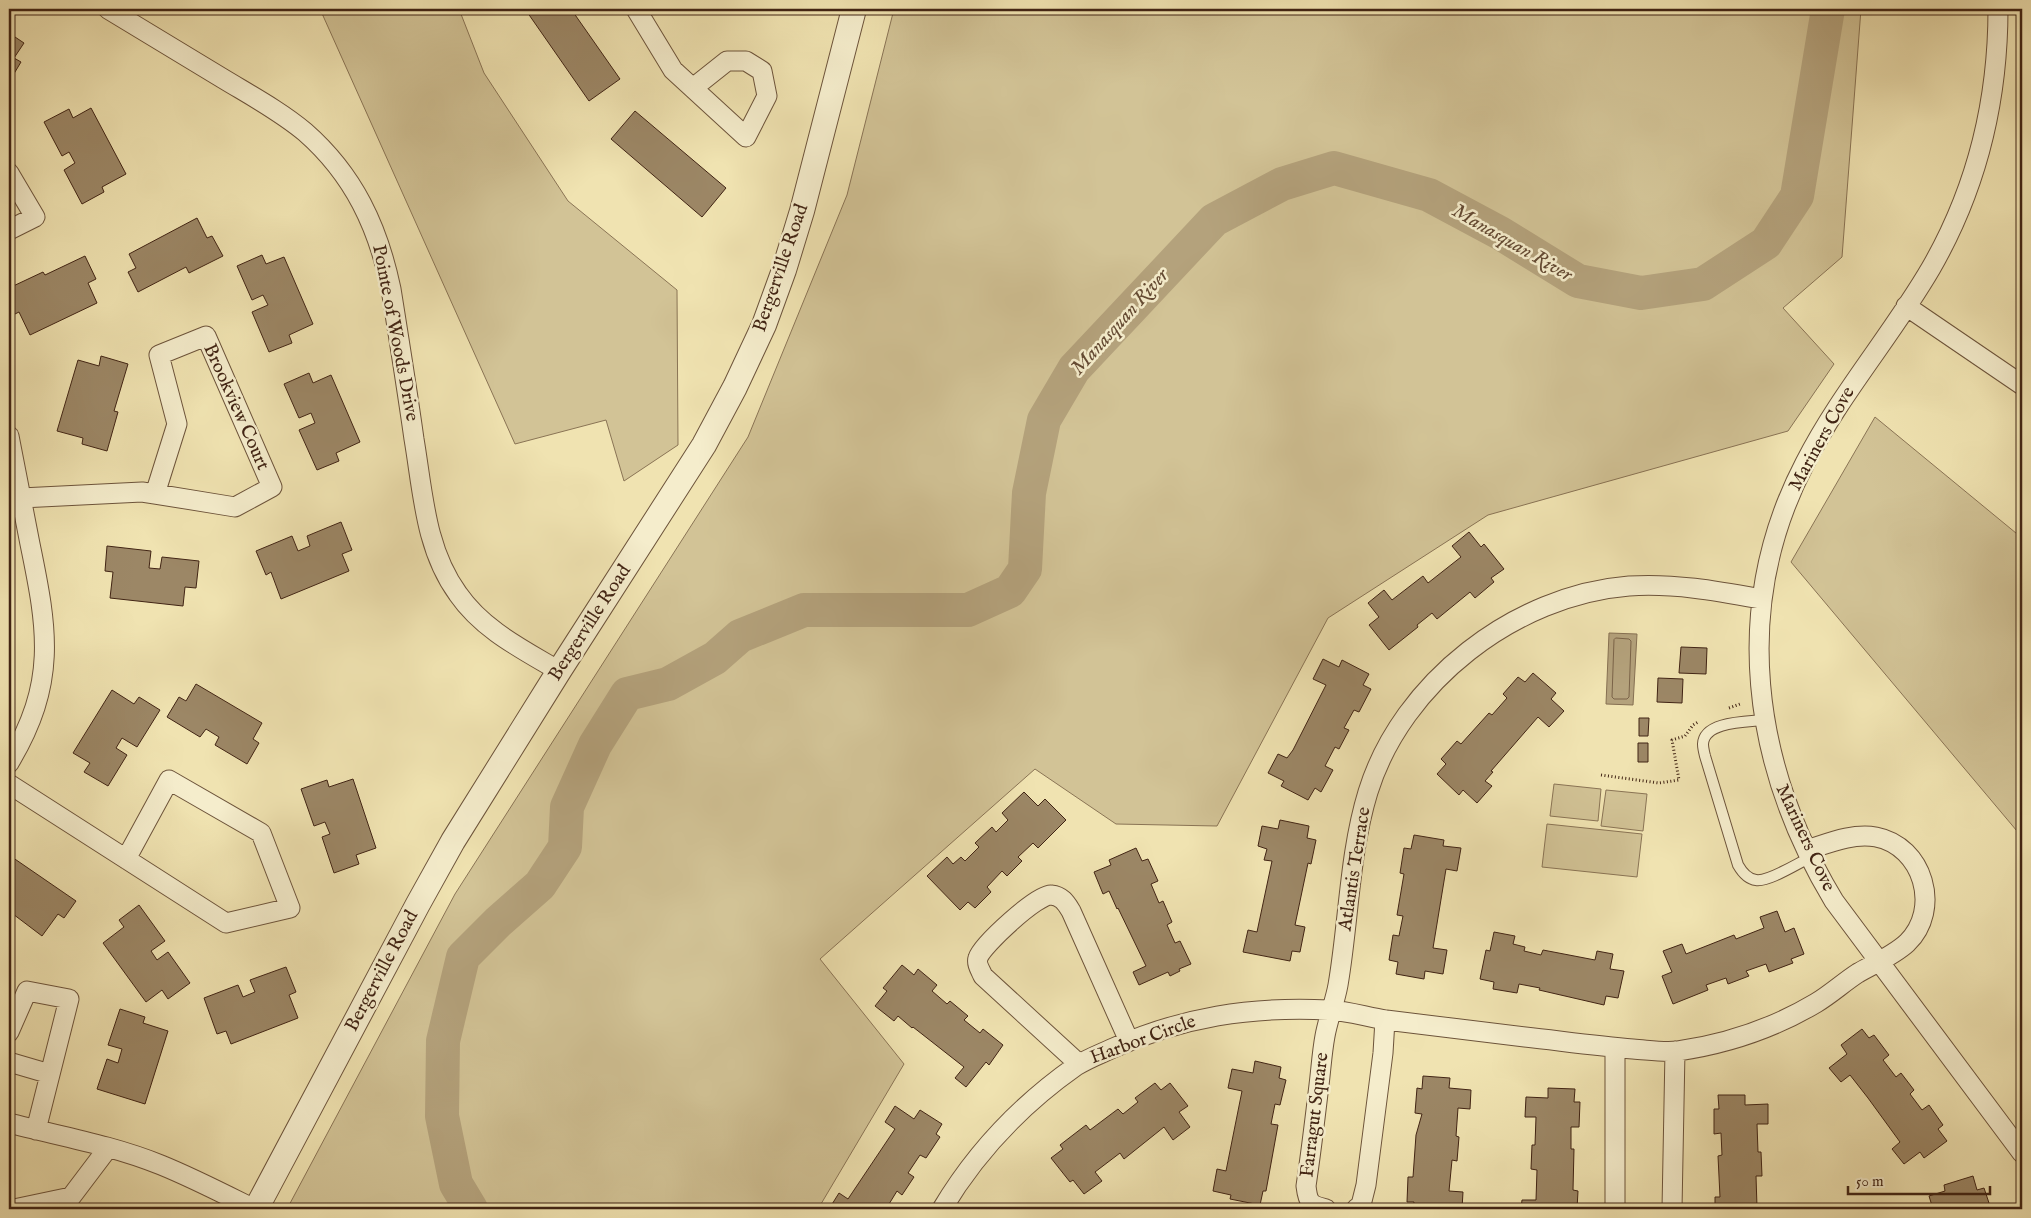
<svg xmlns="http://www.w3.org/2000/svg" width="2031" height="1218" font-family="'IM FELL English',serif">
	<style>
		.green { fill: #d2c396; stroke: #8a7455 }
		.water { fill: #b4a27c; stroke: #867052 }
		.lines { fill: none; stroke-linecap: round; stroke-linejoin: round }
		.shore { stroke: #7a6348; stroke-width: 1 }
		.river { stroke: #b4a27c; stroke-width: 34 }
		.building { fill: #9c8766; stroke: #412414 }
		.service-casing { stroke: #6d543b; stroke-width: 12 }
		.minor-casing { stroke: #6d543b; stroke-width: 21 }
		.tertiary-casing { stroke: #6d543b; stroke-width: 26 }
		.path { stroke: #412414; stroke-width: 3; stroke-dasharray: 1 2.5; stroke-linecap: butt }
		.service { stroke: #f5edcc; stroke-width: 10 }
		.minor { stroke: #f5edcc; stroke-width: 19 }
		.tertiary { stroke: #f5edcc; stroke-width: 24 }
		.labels { text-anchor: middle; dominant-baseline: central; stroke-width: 5; stroke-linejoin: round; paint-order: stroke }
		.street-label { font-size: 19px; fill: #412414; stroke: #f5edcc }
		.water-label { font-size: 20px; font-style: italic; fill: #644a33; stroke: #f5edcc }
	</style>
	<rect width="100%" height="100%" fill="#f0e3b1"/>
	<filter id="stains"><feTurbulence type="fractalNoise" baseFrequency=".004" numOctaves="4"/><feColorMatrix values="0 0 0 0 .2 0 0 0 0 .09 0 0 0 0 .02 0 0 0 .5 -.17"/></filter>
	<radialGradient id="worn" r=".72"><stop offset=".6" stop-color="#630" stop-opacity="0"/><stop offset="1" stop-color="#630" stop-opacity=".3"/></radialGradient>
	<path class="green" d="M 320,9 L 459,9 L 484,73 L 568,201 L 677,290 L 678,445 L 624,481 L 606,420 L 515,444 Z
		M 894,9 L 1861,9 L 1842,257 L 1783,308 L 1834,364 L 1788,431 L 1488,515 L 1328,618 L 1217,826 L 1116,824 L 1035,769 L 820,959 L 904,1064 L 818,1209 L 287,1209 L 455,894 L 748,437 L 847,195 Z
		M 1875,417 L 2022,538 L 2022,837 L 1791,562 Z
		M 1554,784 L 1601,789 L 1598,821 L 1550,816 Z
		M 1606,790 L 1647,794 L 1643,831 L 1601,826 Z
		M 1547,824 L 1642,834 L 1637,877 L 1542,867 Z"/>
	<path class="water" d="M 1609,633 L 1637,634 L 1633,705 L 1606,704 Z"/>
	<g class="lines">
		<path class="shore" d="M 1616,638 L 1629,639 L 1631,641 L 1629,697 L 1627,699 L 1614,699 L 1612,697 L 1614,640 Z"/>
		<path class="river" d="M 471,1209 L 456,1184 L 442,1116 L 443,1041 L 463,957 L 498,922 L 540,885 L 565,847 L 567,807 L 595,745 L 627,694 L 668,684 L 715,658 L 740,636 L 804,610 L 968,610 L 1010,591 L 1025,569 L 1029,493 L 1044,420 L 1074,369 L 1214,220 L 1282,184 L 1334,168 L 1429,195 L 1500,233 L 1578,281 L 1641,293 L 1703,284 L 1766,243 L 1797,196 L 1828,9"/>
	</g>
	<path class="building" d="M 525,9 L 571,9 L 620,79 L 589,101 Z
		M 9,33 L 24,43 L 14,58 L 21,62 L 9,82 Z
		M 91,108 L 126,174 L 102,187 L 104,192 L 82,204 L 64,170 L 75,163 L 69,152 L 62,156 L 44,122 L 69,109 L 73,118 Z
		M 635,111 L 726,188 L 702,217 L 611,139 Z
		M 197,218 L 207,238 L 212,236 L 223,256 L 189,273 L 186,267 L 138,292 L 128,272 L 136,268 L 129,254 Z
		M 262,255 L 266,264 L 284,257 L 313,324 L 289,335 L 292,343 L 269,352 L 252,312 L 268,305 L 263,295 L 252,300 L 237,266 Z
		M 85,256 L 96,279 L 88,283 L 97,303 L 30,335 L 19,312 L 13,315 L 9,306 L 9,288 L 43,272 L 45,275 Z
		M 101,356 L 128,364 L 114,411 L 118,412 L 107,451 L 82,444 L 83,438 L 57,431 L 78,360 L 99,366 Z
		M 309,373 L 313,383 L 331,375 L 360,442 L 336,453 L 339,461 L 317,470 L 299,430 L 315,423 L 311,413 L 299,418 L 284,384 Z
		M 341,522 L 352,550 L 342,554 L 349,571 L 281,599 L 271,572 L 266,575 L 256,551 L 292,536 L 298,551 L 310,546 L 307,536 Z
		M 1469,532 L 1481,547 L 1484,544 L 1504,569 L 1491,578 L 1494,582 L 1475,598 L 1470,592 L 1437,619 L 1432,613 L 1417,625 L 1418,627 L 1389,650 L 1369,625 L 1379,617 L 1368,603 L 1384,590 L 1392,600 L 1423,576 L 1428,583 L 1461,557 L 1452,546 Z
		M 107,546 L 151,551 L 149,568 L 160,569 L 162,557 L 199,561 L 196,588 L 185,587 L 183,606 L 110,598 L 113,572 L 105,571 Z
		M 1681,647 L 1707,648 L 1706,674 L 1679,673 Z
		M 1323,659 L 1339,667 L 1342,660 L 1369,674 L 1363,685 L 1371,689 L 1359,712 L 1354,710 L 1344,728 L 1349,730 L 1339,749 L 1335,747 L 1325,766 L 1333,770 L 1321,792 L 1315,788 L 1308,800 L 1281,786 L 1284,781 L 1268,773 L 1278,754 L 1287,758 L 1293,750 L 1326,685 L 1313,679 Z
		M 1533,673 L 1556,693 L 1551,699 L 1564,711 L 1549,727 L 1538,717 L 1491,771 L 1493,772 L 1485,781 L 1492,786 L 1477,803 L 1463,790 L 1459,795 L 1437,774 L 1446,764 L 1441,759 L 1457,741 L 1461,744 L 1489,713 L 1492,715 L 1507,698 L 1503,694 L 1518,677 L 1525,682 Z
		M 1658,678 L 1683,679 L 1682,703 L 1657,702 Z
		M 196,684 L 262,723 L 253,739 L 259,743 L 247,764 L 215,745 L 219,737 L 206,729 L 200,737 L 167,717 L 179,697 L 186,701 Z
		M 112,690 L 134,704 L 139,697 L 160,710 L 137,747 L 122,738 L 116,748 L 127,755 L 108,786 L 84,772 L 90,763 L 73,753 Z
		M 1639,718 L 1649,718 L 1648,736 L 1639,736 Z
		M 1638,743 L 1648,743 L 1648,762 L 1638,762 Z
		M 353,779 L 376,848 L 356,855 L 359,864 L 334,873 L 322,837 L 330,834 L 325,822 L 314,826 L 301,789 L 327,780 L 329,787 Z
		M 1024,792 L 1038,806 L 1045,799 L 1066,820 L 1038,848 L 1033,843 L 1018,857 L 1022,861 L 1007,876 L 1002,871 L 987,887 L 991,892 L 975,908 L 968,902 L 960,910 L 927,876 L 947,857 L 953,864 L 961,857 L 965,861 L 979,847 L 975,843 L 992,827 L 996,832 L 1008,820 L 1002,813 Z
		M 1280,820 L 1309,826 L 1307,838 L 1316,840 L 1311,864 L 1308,863 L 1295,925 L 1305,927 L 1300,952 L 1292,951 L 1290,961 L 1243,952 L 1248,930 L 1257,932 L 1272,861 L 1264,860 L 1267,849 L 1258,846 L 1262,826 L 1278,829 Z
		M 1414,835 L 1444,840 L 1443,846 L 1461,848 L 1457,871 L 1446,869 L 1433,948 L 1447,950 L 1443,974 L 1425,971 L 1424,979 L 1396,974 L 1398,962 L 1389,960 L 1393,935 L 1399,936 L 1403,916 L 1397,915 L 1404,874 L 1400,873 L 1404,848 L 1411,849 Z
		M 1136,848 L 1142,861 L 1148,859 L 1158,881 L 1151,884 L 1159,903 L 1163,901 L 1172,922 L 1167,925 L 1175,943 L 1180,941 L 1191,964 L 1179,969 L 1180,971 L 1170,976 L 1168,972 L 1139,985 L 1133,972 L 1146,966 L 1118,908 L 1117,909 L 1109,891 L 1103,894 L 1094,872 L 1111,865 L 1109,860 Z
		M 9,855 L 76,901 L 64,918 L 58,914 L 42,936 L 9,911 Z
		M 139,905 L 165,941 L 151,951 L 157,960 L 168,952 L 190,983 L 168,999 L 162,990 L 146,1002 L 103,943 L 124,927 L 119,920 Z
		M 1777,911 L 1785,932 L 1794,928 L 1804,954 L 1791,959 L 1793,963 L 1769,972 L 1766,964 L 1746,971 L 1749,976 L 1728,984 L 1726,978 L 1706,985 L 1708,990 L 1673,1004 L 1662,976 L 1672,972 L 1663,951 L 1682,944 L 1686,954 L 1734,935 L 1736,939 L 1764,928 L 1760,917 Z
		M 1494,932 L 1515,936 L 1513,944 L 1525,947 L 1524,951 L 1541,955 L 1543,950 L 1595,960 L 1597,951 L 1613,954 L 1610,969 L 1624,971 L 1618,998 L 1606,996 L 1604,1005 L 1539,990 L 1540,988 L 1519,984 L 1517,993 L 1493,989 L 1494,982 L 1480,979 L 1486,950 L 1490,951 Z
		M 902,965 L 914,975 L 918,969 L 937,985 L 932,991 L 947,1004 L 950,1001 L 968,1016 L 964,1020 L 980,1033 L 983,1029 L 1003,1045 L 989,1065 L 986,1062 L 966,1087 L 955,1078 L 964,1067 L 913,1027 L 912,1028 L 898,1016 L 894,1021 L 875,1006 L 887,991 L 883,988 Z
		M 286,967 L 296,992 L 289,995 L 298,1018 L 231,1044 L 226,1031 L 217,1034 L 204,998 L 238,985 L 243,997 L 255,992 L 250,980 Z
		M 120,1009 L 145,1017 L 143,1023 L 168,1031 L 145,1104 L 97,1089 L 107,1059 L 118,1063 L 122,1049 L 108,1045 Z
		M 1862,1029 L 1869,1038 L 1874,1035 L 1889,1055 L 1883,1060 L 1896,1077 L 1901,1073 L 1914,1090 L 1910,1094 L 1922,1110 L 1929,1105 L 1943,1125 L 1938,1129 L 1947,1141 L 1924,1158 L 1920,1152 L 1904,1164 L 1892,1149 L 1900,1142 L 1868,1098 L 1850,1075 L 1841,1082 L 1829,1068 L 1847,1054 L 1841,1045 Z
		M 1255,1061 L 1281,1067 L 1279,1078 L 1286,1080 L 1280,1105 L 1275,1104 L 1271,1124 L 1278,1125 L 1266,1191 L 1263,1191 L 1260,1205 L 1230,1199 L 1231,1195 L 1213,1191 L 1217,1169 L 1226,1171 L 1242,1091 L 1228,1088 L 1232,1069 L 1253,1073 Z
		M 1423,1076 L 1450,1078 L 1449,1088 L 1471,1090 L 1470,1109 L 1458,1108 L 1456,1136 L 1459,1137 L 1457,1161 L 1452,1160 L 1449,1191 L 1463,1192 L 1462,1209 L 1413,1209 L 1414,1202 L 1407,1202 L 1408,1177 L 1413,1177 L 1416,1135 L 1422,1114 L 1415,1113 L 1417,1088 L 1422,1089 Z
		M 1155,1083 L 1161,1090 L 1170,1083 L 1188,1106 L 1179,1112 L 1190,1127 L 1173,1140 L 1164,1127 L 1124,1159 L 1120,1153 L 1095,1172 L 1102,1181 L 1084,1194 L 1073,1180 L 1070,1182 L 1051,1158 L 1063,1149 L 1060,1145 L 1086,1125 L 1090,1130 L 1118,1109 L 1123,1114 L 1138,1102 L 1135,1098 Z
		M 1548,1088 L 1575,1089 L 1574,1102 L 1580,1102 L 1579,1127 L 1571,1127 L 1571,1149 L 1574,1149 L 1573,1190 L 1578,1191 L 1577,1209 L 1521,1209 L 1522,1200 L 1536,1200 L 1537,1170 L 1531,1169 L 1532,1145 L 1535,1145 L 1536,1117 L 1525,1117 L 1526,1097 L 1548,1098 Z
		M 1718,1095 L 1745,1095 L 1745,1105 L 1768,1104 L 1768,1124 L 1757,1124 L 1758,1152 L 1761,1152 L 1762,1176 L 1756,1176 L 1757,1207 L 1771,1207 L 1771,1209 L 1715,1209 L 1715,1197 L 1720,1197 L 1718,1156 L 1722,1155 L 1721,1133 L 1714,1134 L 1714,1109 L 1719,1109 Z
		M 895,1106 L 914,1119 L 920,1110 L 942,1124 L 936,1134 L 940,1137 L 926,1158 L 920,1155 L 908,1173 L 914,1177 L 902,1195 L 897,1191 L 886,1209 L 829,1209 L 839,1193 L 848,1199 L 895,1129 L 885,1122 Z
		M 1973,1176 L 1977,1190 L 1984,1188 L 1991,1209 L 1933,1209 L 1929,1196 L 1945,1191 L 1944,1185 Z"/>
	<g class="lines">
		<defs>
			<path id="service" d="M 1764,720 C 1747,722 1704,721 1703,744 C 1703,748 1704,752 1705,756 L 1738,865 C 1742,872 1747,879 1756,880 C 1769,882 1798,863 1811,857"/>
			<path id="minor" d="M 108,9 C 146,32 184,55 222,78 C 250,95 280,111 305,132 C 354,175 378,227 391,289 C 399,339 407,389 414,439 C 423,492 425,549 458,594 C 483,630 522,649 559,671
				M 636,9 L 673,70 L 746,137 L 767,96 L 762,71 L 746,61 L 727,61 L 693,88
				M 1998,9 C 1998,100 1977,188 1931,268 C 1892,335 1840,394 1805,463 C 1730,607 1752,765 1834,901 L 2022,1153
				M 9,173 L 35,217 L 9,230
				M 1906,306 L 2022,385
				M 9,436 C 16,472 23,508 30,544 C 48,631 57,683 9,763
				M 21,498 L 142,492 L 155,494 L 235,507 L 272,487 L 206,336 L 159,355 L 177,424 L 155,494
				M 9,784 L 226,923 L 290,908 L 261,833 L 169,780 L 126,859
				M 9,1032 L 27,991 L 69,999 L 36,1130
				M 9,1062 L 50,1074
				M 1079,1064 L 983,976 C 981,971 976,964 978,958 C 982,945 1039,893 1051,895 C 1062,896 1066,903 1071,911 L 1129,1041
				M 9,1123 C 59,1136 112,1145 161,1165 C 193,1178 224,1194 254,1209
				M 14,1209 L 71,1197 L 108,1148
				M 942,1209 C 976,1152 1022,1104 1076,1066 C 1087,1059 1100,1054 1111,1049 C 1182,1017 1251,1006 1329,1010 C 1348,1011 1367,1017 1386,1020 C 1432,1026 1479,1031 1525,1037 C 1561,1041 1597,1046 1633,1049 C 1648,1050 1664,1053 1678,1051 C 1726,1044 1774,1028 1816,1003 C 1831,994 1844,982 1858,973 C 1874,964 1894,955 1907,943 C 1942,909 1923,846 1876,837 C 1852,833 1829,843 1807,850
				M 1326,1209 C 1310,1205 1308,1203 1306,1186 C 1311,1153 1315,1119 1319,1085 C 1321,1069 1322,1052 1325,1036 C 1328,1019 1335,1002 1338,985 C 1349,921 1349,854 1368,792 C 1402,682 1515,595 1629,586 C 1674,583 1717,591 1761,599
				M 1356,1209 L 1361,1205 L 1366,1185 L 1383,1053 L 1385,1020
				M 1615,1209 L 1615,1048
				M 1672,1209 L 1675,1051"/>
			<path id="tertiary" d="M 256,1209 L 418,904 L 453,841 L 559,671 L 704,445 L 735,387 L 764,325 L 784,270 L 802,211 L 854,9"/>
		</defs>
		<use href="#service" class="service-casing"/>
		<use href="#minor" class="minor-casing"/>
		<use href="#tertiary" class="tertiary-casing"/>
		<path class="path" d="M 1729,708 L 1740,704
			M 1601,775 L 1659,783 L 1679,780 L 1672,740 L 1685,736 L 1693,725 L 1698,722"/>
		<use href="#service" class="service"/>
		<use href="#minor" class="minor"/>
		<use href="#tertiary" class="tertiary"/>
	</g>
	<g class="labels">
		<g class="street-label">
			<text transform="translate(781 268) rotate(-71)">Bergerville Road</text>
			<text transform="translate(395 333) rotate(79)">Pointe of Woods Drive</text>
			<text transform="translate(236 407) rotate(66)">Brookview Court</text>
			<text transform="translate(1822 439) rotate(-61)">Mariners Cove</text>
			<text transform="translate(590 623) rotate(-57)">Bergerville Road</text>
			<text transform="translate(1805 838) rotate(65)">Mariners Cove</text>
			<text transform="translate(1355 869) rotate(-81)">Atlantis Terrace</text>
			<text transform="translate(382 971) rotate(-62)">Bergerville Road</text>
			<text transform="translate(1143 1040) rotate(-20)">Harbor Circle</text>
			<text transform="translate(1315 1115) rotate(-83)">Farragut Square</text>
		</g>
		<g class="water-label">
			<text transform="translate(1512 243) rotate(30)">Manasquan River</text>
			<text transform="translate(1120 322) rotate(-48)">Manasquan River</text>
		</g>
	</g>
	<rect width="2031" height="1218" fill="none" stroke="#f0e3b1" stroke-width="30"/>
	<rect x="10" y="10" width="2011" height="1198" fill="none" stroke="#412414" stroke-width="2.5"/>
	<rect x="15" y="15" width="2001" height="1188" fill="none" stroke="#412414"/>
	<path d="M1848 1186v8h142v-8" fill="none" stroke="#412414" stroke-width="2.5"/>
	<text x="1856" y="1186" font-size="15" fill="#412414" stroke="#f5edcc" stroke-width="4" paint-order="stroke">50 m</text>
	<rect width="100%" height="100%" filter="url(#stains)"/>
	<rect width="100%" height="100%" fill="url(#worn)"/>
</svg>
